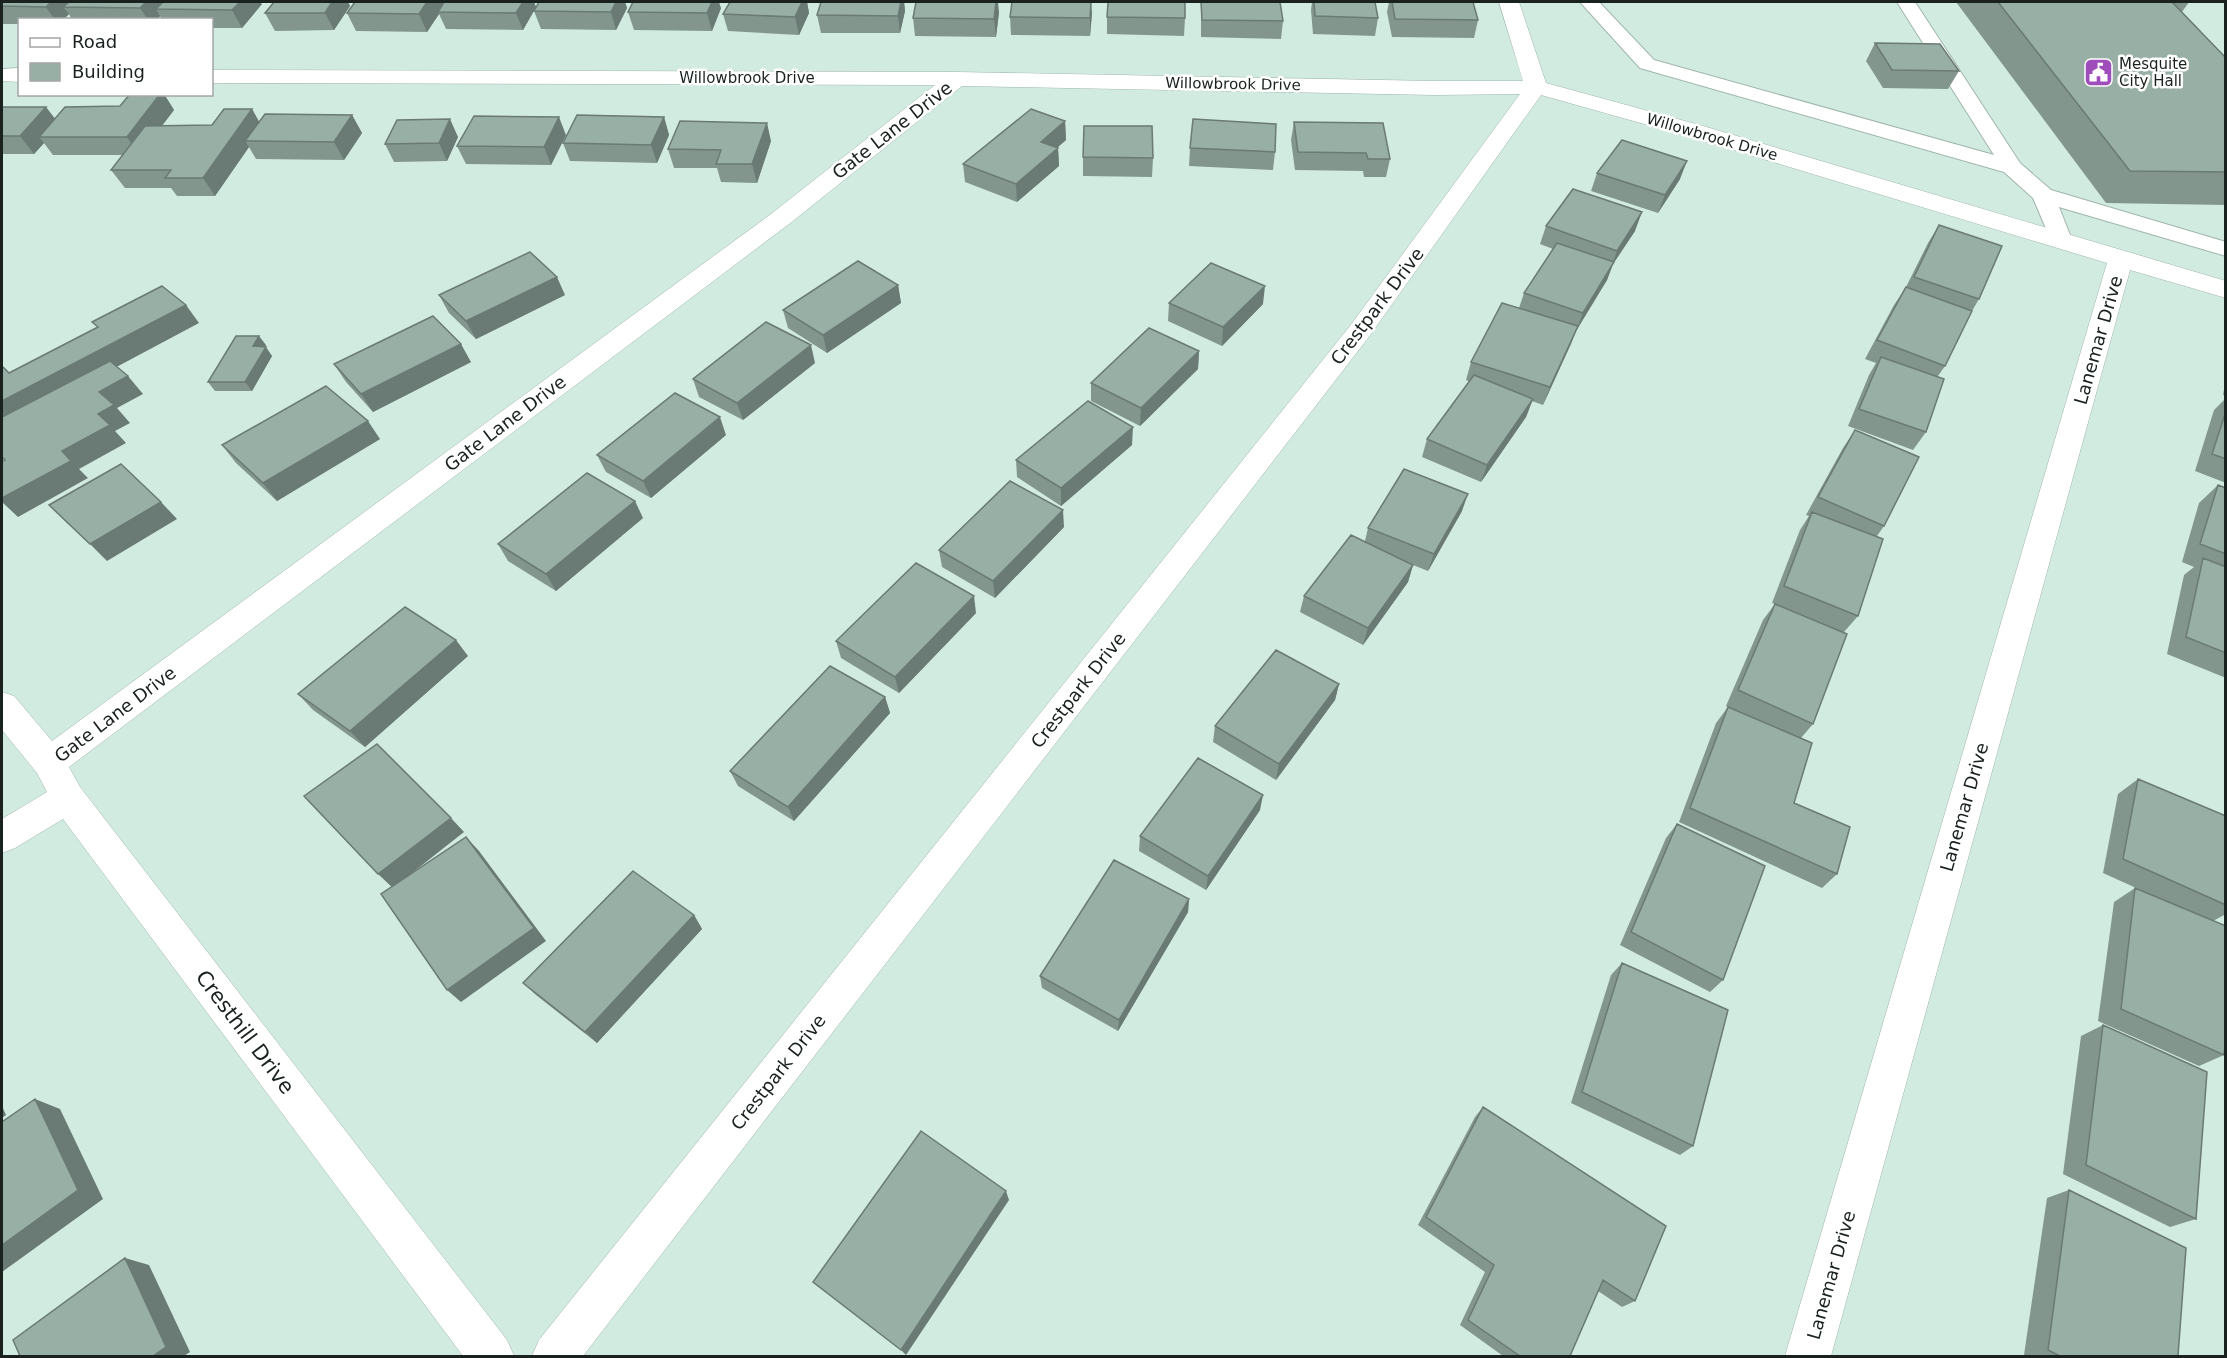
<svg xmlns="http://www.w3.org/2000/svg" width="2227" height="1358" font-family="'DejaVu Sans',sans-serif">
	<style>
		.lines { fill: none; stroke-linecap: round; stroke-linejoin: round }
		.service-casing { stroke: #9fb6ac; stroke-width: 2 }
		.minor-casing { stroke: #9fb6ac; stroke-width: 1 }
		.service { fill: #fff; fill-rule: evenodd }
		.minor { fill: #fff; fill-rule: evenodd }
		.wall { fill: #83968e }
		.shaded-wall { fill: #6a7a74 }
		.building { fill: #98afa5; stroke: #6a7a74; stroke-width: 1.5 }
		.labels { text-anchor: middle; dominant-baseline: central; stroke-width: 5; stroke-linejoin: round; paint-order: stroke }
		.far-poi-label { font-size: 15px; fill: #19221e; stroke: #fff; text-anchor: start }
		.far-street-label { font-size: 15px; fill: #19221e; stroke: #fff }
		.street-label { font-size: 18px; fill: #19221e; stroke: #fff }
		.near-street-label { font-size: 21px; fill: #19221e; stroke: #fff }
	</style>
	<rect width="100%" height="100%" fill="#d2ebe0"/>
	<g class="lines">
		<defs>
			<path id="service" d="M 1580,2 L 1599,2 L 1654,60 L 1994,155 L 1897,2 L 1915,2 L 2020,163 L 2051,190 L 2226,242 L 2226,256 L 2059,207 L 2072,240 L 2069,245 L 2061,247 L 2053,245 L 2033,198 L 2004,172 L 1640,68 Z"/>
			<path id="minor" d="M 1499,2 L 1519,2 L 1546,83 L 1703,126 L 2226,281 L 2226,298 L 2130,270 L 1831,1356 L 1785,1356 L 2107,263 L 1687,136 L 1541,95 L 1368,338 L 583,1356 L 532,1356 L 539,1340 L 1350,326 L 1520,94 L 1435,95 L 962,86 L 789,224 L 69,767 L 80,787 L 507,1340 L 514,1356 L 463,1356 L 63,819 L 15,848 L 2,853 L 2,819 L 47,792 L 37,773 L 2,730 L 2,692 L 14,696 L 52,741 L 771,214 L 935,85 L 212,83 L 212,70 L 957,72 L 1435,81 L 1523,81 Z
				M 20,68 L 20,82 L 2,81 L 2,69 Z"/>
		</defs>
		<use href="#service" class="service-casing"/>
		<use href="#minor" class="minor-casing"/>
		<use href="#service" class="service"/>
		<use href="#minor" class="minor"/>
	</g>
	<path class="wall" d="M 2,2 L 262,4 L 242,28 L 212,28 L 212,20 L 162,20 L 160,16 L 157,20 L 72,20 L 69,14 L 63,20 L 20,20 L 20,24 L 2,24 Z
		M 274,2 L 348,2 L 350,6 L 334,30 L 275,31 L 265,13 Z
		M 355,2 L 534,2 L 536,7 L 539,2 L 625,2 L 627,8 L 616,30 L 541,29 L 534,11 L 523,30 L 446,29 L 439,14 L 427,32 L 356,31 L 347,13 Z
		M 730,2 L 807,2 L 809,13 L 799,35 L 728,31 L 723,14 Z
		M 821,2 L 904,2 L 905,11 L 900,33 L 821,33 L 817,15 Z
		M 1201,2 L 1283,21 L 1281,39 L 1201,37 Z
		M 1312,2 L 1375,2 L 1378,18 L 1375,36 L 1313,34 L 1311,10 Z
		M 1389,2 L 1473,2 L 1478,20 L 1474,38 L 1392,37 L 1387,12 Z
		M 1956,2 L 2189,2 L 2182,12 L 2226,58 L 2226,205 L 2106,203 Z
		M 721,8 L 712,31 L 634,30 L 628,12 Z
		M 999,12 L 996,37 L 915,36 L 913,18 Z
		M 1092,13 L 1090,36 L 1011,35 L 1010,17 Z
		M 1107,17 L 1185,18 L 1184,36 L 1107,34 Z
		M 1875,43 L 1959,71 L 1948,89 L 1883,88 L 1866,61 Z
		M 130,94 L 164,94 L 174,110 L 162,126 L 212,125 L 252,109 L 259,122 L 352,115 L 362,133 L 344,160 L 256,159 L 249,147 L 215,196 L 177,196 L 171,188 L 125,188 L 111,170 L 123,155 L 53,155 L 44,143 L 34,154 L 2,154 L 2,107 L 55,119 L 120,106 Z
		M 664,117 L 669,135 L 657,163 L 570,161 L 563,143 Z
		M 1065,121 L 1066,140 L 1057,148 L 1058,148 L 1059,166 L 1017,202 L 965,182 L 963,164 Z
		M 1294,122 L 1390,159 L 1386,177 L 1364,177 L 1363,171 L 1295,170 L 1291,140 Z
		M 566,135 L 551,165 L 466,164 L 457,146 Z
		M 458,137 L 447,161 L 394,162 L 385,144 Z
		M 771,141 L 757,183 L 721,182 L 717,168 L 674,168 L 668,149 Z
		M 1190,148 L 1275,152 L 1273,170 L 1189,166 Z
		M 1083,157 L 1153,158 L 1152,177 L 1083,176 Z
		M 1597,173 L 1680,179 L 1658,213 L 1591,191 Z
		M 1939,225 L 1979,299 L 1972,311 L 1945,366 L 1938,376 L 1926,432 L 1913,450 L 1848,426 L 1869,375 L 1876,363 L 1865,359 L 1894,305 L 1906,287 L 1928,243 Z
		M 1546,226 L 1635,231 L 1613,264 L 1607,280 L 1576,331 L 1543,405 L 1532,401 L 1526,417 L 1481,482 L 1422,457 L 1427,439 L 1470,382 L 1466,380 L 1471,362 L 1519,308 L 1524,293 L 1553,249 L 1540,244 Z
		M 898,285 L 901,303 L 827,353 L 788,328 L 783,310 Z
		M 439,295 L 565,295 L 476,339 L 449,313 Z
		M 1169,303 L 1263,304 L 1222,346 L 1168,321 Z
		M 266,345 L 265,347 L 272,356 L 252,391 L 215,391 L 208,382 Z
		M 1199,351 L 1198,369 L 1140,426 L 1091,401 L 1091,383 Z
		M 471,362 L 373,412 L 346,382 L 334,364 Z
		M 815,363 L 743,420 L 699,397 L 693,379 Z
		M 2226,379 L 2226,395 L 2223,395 Z
		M 2226,398 L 2226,483 L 2195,471 L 2214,410 Z
		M 1855,430 L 1884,526 L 1877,536 L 1858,616 L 1844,632 L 1813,724 L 1801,738 L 1794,803 L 1837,874 L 1822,888 L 1679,822 L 1716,723 L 1728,707 L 1726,706 L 1763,620 L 1775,604 L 1772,603 L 1800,530 L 1809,516 L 1806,515 L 1843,448 Z
		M 726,435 L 651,498 L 606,472 L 597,455 Z
		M 380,439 L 277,501 L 236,463 L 222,445 Z
		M 1132,445 L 1061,506 L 1017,477 L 1016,460 Z
		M 2218,485 L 2226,488 L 2226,678 L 2167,654 L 2184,575 L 2194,567 L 2182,562 L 2199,503 Z
		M 1462,511 L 1428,571 L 1413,565 L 1408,582 L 1363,645 L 1300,612 L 1304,596 L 1365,541 L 1368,528 Z
		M 643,518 L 556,591 L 508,561 L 498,544 Z
		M 1064,527 L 995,598 L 942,567 L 939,550 Z
		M 976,613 L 899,693 L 841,658 L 836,641 Z
		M 468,656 L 365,747 L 313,710 L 298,694 Z
		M 1339,684 L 1335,700 L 1276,780 L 1213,742 L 1215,726 Z
		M 885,697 L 890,713 L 794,821 L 738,786 L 730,771 Z
		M 2138,779 L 2226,816 L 2226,914 L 2213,921 L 2224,1055 L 2199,1066 L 2098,1021 L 2114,902 L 2135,888 L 2154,896 L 2103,873 L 2118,794 Z
		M 1260,810 L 1206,890 L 1139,851 L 1140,836 Z
		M 1677,824 L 1723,980 L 1710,992 L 1620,945 L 1666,838 Z
		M 1189,899 L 1188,912 L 1118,1031 L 1042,988 L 1040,976 Z
		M 694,915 L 702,929 L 597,1043 L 536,995 L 523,983 Z
		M 1622,963 L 1693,1146 L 1680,1155 L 1571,1103 L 1611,975 Z
		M 2103,1025 L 2196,1219 L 2170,1227 L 2063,1174 L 2081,1036 Z
		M 1483,1107 L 1635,1301 L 1622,1307 L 1598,1291 L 1570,1356 L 1503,1356 L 1460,1325 L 1485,1272 L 1418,1225 L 1475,1117 Z
		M 2069,1190 L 2178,1356 L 2027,1356 L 2024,1355 L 2047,1198 Z"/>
	<path class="shaded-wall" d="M 51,2 L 80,2 L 63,7 L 69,14 L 63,20 L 55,20 L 46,7 Z
		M 146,2 L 171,2 L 156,9 L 160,16 L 157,20 L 148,20 L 140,8 Z
		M 240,2 L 260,2 L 262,4 L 242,28 L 232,10 Z
		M 332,2 L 348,2 L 350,6 L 334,30 L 325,13 Z
		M 427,2 L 447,2 L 438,12 L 439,14 L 427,32 L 419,14 Z
		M 523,2 L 534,2 L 536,7 L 523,30 L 516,13 Z
		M 616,2 L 625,2 L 627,8 L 616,30 L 611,12 Z
		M 712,2 L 719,2 L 721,8 L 712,31 L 707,13 Z
		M 802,2 L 807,2 L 809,13 L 799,35 L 795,17 Z
		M 901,2 L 904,2 L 905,11 L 900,33 L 898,16 Z
		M 996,2 L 998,2 L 999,12 L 996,37 L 994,19 Z
		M 1091,2 L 1092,13 L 1090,36 L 1090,18 Z
		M 160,94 L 164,94 L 174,110 L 139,155 L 127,137 Z
		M 46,107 L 60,125 L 39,137 L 44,143 L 34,154 L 20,136 Z
		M 252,109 L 262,127 L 245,141 L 249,147 L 215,196 L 203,178 Z
		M 352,115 L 362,133 L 344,160 L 334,142 Z
		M 559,117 L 566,135 L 551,165 L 544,147 Z
		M 664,117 L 669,135 L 657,163 L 651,145 Z
		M 450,119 L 458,137 L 447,161 L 439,143 Z
		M 1065,121 L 1066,140 L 1042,160 L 1041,142 Z
		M 767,123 L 771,141 L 757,183 L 752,164 Z
		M 1058,148 L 1059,166 L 1017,202 L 1016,184 Z
		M 1687,161 L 1680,179 L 1658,213 L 1665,195 Z
		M 1642,212 L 1635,231 L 1613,264 L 1607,280 L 1576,331 L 1583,313 L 1611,267 L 1617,251 Z
		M 557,277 L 565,295 L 476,339 L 466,321 Z
		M 898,285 L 901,303 L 827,353 L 823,335 Z
		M 1265,286 L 1263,304 L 1222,346 L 1223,327 Z
		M 186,305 L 199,323 L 2,428 L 2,401 Z
		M 1578,326 L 1571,344 L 1543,405 L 1550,387 Z
		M 259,336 L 266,345 L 260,356 L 253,346 Z
		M 461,344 L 471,362 L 373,412 L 361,394 Z
		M 811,345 L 815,363 L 743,420 L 737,403 Z
		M 266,347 L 272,356 L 252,391 L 245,382 Z
		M 1199,351 L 1198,369 L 1140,426 L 1141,408 Z
		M 128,376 L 143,394 L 117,408 L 130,423 L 115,431 L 126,443 L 79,469 L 88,478 L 18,517 L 2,502 L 2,498 L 62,451 L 98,414 L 99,392 Z
		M 1533,399 L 1526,417 L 1481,482 L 1487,465 Z
		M 720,417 L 726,435 L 651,498 L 643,481 Z
		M 368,421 L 380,439 L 277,501 L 263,483 Z
		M 1133,427 L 1132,445 L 1061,506 L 1061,488 Z
		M 1468,494 L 1462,511 L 1428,571 L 1434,554 Z
		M 635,501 L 643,518 L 556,591 L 546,574 Z
		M 161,502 L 177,519 L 107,561 L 90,544 Z
		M 1063,510 L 1064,527 L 995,598 L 993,581 Z
		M 1413,565 L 1408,582 L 1363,645 L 1368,628 Z
		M 974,596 L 976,613 L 899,693 L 895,677 Z
		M 456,640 L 468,656 L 365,747 L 350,731 Z
		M 1339,684 L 1335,700 L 1276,780 L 1279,764 Z
		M 885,697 L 890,713 L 794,821 L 788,807 Z
		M 1263,795 L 1260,810 L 1206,890 L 1208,876 Z
		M 451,818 L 464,832 L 393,888 L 378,874 Z
		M 466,837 L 479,851 L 546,941 L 461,1002 L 447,990 Z
		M 1189,899 L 1188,912 L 1118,1031 L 1119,1020 Z
		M 694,915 L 702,929 L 597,1043 L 585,1032 Z
		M 35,1099 L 60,1109 L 103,1199 L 2,1272 L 2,1245 Z
		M 2,1106 L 6,1115 L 2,1118 Z
		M 1006,1191 L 1009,1200 L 906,1355 L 901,1350 Z
		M 125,1258 L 149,1265 L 190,1352 L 184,1356 L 153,1356 Z"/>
	<path class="building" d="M 2,2 L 51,2 L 46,7 L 2,6 Z
		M 69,2 L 146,2 L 140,8 L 63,7 Z
		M 163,2 L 240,2 L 232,10 L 156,9 Z
		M 274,2 L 332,2 L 325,13 L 265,13 Z
		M 355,2 L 427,2 L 419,14 L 347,13 Z
		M 444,2 L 523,2 L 516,13 L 438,12 Z
		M 539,2 L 616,2 L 611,12 L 534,11 Z
		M 633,2 L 712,2 L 707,13 L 628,12 Z
		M 730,2 L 802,2 L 795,17 L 723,14 Z
		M 821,2 L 901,2 L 898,16 L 817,15 Z
		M 916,2 L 996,2 L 994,19 L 913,18 Z
		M 1012,2 L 1091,2 L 1090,18 L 1010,17 Z
		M 1108,2 L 1185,2 L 1185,18 L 1107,17 Z
		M 1201,2 L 1280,2 L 1283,21 L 1202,20 Z
		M 1314,2 L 1375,2 L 1378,18 L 1315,16 Z
		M 1392,2 L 1473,2 L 1478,20 L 1395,19 Z
		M 1998,2 L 2172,2 L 2226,58 L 2226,172 L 2130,171 Z
		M 1875,43 L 1940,44 L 1959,71 L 1892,70 Z
		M 130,94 L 160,94 L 127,137 L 39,137 L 65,107 L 120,106 Z
		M 2,107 L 46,107 L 20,136 L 2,136 Z
		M 224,109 L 252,109 L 203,178 L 165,178 L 171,170 L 111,170 L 145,126 L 212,125 Z
		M 1031,109 L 1065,121 L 1041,142 L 1058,148 L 1016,184 L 963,164 Z
		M 265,114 L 352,115 L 334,142 L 245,141 Z
		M 577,115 L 664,117 L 651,145 L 563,143 Z
		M 474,116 L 559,117 L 544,147 L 457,146 Z
		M 450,119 L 439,143 L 385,144 L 397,120 Z
		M 1193,119 L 1276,124 L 1275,152 L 1190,148 Z
		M 680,121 L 767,123 L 752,164 L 716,164 L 721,150 L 668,149 Z
		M 1294,122 L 1383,123 L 1390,159 L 1368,159 L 1366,153 L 1298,152 Z
		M 1084,126 L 1152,126 L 1153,158 L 1083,157 Z
		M 1622,140 L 1687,161 L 1665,195 L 1597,173 Z
		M 1573,189 L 1642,212 L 1617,251 L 1546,226 Z
		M 1939,225 L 2002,246 L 1979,299 L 1914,277 Z
		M 1557,243 L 1614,262 L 1583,313 L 1524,293 Z
		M 530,252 L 557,277 L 466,321 L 439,295 Z
		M 858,261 L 898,285 L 823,335 L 783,310 Z
		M 1211,263 L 1265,286 L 1223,327 L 1169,303 Z
		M 162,286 L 186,305 L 2,401 L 2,366 L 9,373 L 98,327 L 92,322 Z
		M 1906,287 L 1972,311 L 1945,366 L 1877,340 Z
		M 1502,303 L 1578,326 L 1550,387 L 1471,362 Z
		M 433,316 L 461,344 L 361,394 L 334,364 Z
		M 766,322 L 811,345 L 737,403 L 693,379 Z
		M 1149,328 L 1199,351 L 1141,408 L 1091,383 Z
		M 236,336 L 259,336 L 253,346 L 266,347 L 245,382 L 208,382 Z
		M 1881,357 L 1944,379 L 1926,432 L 1859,409 Z
		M 110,361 L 128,376 L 99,392 L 114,405 L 98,414 L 110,425 L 62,451 L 71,461 L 2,498 L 2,462 L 5,460 L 2,457 L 2,417 Z
		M 1474,375 L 1533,399 L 1487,465 L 1427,439 Z
		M 326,386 L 368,421 L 263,483 L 222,445 Z
		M 675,393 L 720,417 L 643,481 L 597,455 Z
		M 1088,401 L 1133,427 L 1061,488 L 1016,460 Z
		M 2226,411 L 2226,459 L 2212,454 Z
		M 1855,430 L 1919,457 L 1884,526 L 1818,497 Z
		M 121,464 L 161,502 L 90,544 L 49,505 Z
		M 1404,469 L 1468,494 L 1434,554 L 1368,528 Z
		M 587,473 L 635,501 L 546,574 L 498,544 Z
		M 1010,481 L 1063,510 L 993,581 L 939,550 Z
		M 2218,485 L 2226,488 L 2226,554 L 2200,544 Z
		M 1812,512 L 1883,539 L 1858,616 L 1784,586 Z
		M 1351,535 L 1413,565 L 1368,628 L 1304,596 Z
		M 2203,558 L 2226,567 L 2226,653 L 2186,637 Z
		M 916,563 L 974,596 L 895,677 L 836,641 Z
		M 1775,604 L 1847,634 L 1813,724 L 1738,690 Z
		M 405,607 L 456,640 L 350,731 L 298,694 Z
		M 1276,650 L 1339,684 L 1279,764 L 1215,726 Z
		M 830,666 L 885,697 L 788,807 L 730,771 Z
		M 1728,707 L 1812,743 L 1794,803 L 1850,827 L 1837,874 L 1690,808 Z
		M 377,744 L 451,818 L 378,874 L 304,796 Z
		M 1198,758 L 1263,795 L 1208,876 L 1140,836 Z
		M 2138,779 L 2226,816 L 2226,905 L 2123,859 Z
		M 1677,824 L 1765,866 L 1723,980 L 1631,932 Z
		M 466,837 L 534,928 L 447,990 L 381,894 Z
		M 1114,860 L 1189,899 L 1119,1020 L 1040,976 Z
		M 633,871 L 694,915 L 585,1032 L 523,983 Z
		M 2135,888 L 2226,926 L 2226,1037 L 2224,1055 L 2121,1009 Z
		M 1622,963 L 1728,1010 L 1693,1146 L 1582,1092 Z
		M 2103,1025 L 2207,1072 L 2196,1219 L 2086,1165 Z
		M 35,1099 L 78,1190 L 2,1245 L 2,1122 Z
		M 1483,1107 L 1666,1226 L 1635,1301 L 1603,1280 L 1570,1356 L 1520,1356 L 1468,1320 L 1494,1265 L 1426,1217 Z
		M 921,1131 L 1006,1191 L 901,1350 L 813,1282 Z
		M 2069,1190 L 2186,1248 L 2178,1356 L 2060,1356 L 2048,1350 Z
		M 125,1258 L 166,1347 L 153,1356 L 20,1356 L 13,1340 Z"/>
	<defs>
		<symbol id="civic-square" viewBox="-11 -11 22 22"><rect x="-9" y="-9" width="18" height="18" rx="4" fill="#a04dbc" stroke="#fff"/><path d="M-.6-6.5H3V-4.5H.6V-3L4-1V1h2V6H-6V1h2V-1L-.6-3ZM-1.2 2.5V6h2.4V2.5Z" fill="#fff"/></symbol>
	</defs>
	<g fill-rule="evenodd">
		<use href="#civic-square" x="2082" y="56" width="33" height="33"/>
	</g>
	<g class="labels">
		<g class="far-poi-label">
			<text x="2119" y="64">Mesquite<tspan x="2119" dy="17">City Hall</tspan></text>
		</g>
		<g class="far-street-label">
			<text x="747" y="78">Willowbrook Drive</text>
			<text transform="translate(1233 84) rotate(1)">Willowbrook Drive</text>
			<text transform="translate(1712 137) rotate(16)">Willowbrook Drive</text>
		</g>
		<g class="street-label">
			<text transform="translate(892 130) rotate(-38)">Gate Lane Drive</text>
			<text transform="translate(1377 306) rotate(-53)">Crestpark Drive</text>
			<text transform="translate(2098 340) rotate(-74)">Lanemar Drive</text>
			<text transform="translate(505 423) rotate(-37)">Gate Lane Drive</text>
			<text transform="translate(1078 690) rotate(-52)">Crestpark Drive</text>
			<text transform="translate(115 714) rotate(-37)">Gate Lane Drive</text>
			<text transform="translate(1964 807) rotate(-74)">Lanemar Drive</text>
			<text transform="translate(778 1072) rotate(-52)">Crestpark Drive</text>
			<text transform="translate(1831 1275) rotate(-74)">Lanemar Drive</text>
		</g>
		<g class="near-street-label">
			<text transform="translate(245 1032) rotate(53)">Cresthill Drive</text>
		</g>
	</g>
	<rect width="2227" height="1358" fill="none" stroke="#19221e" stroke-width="6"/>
	<rect x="18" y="18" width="195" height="78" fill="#ffffff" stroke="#a3a7a5" stroke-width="1.5"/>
	<rect x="30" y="38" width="30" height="9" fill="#ffffff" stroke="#a3a7a5" stroke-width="1.5"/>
	<text x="72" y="48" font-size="18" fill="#19221e">Road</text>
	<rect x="30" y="63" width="30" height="18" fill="#98afa5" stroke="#a3a7a5" stroke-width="1.5"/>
	<text x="72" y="78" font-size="18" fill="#19221e">Building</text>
</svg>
